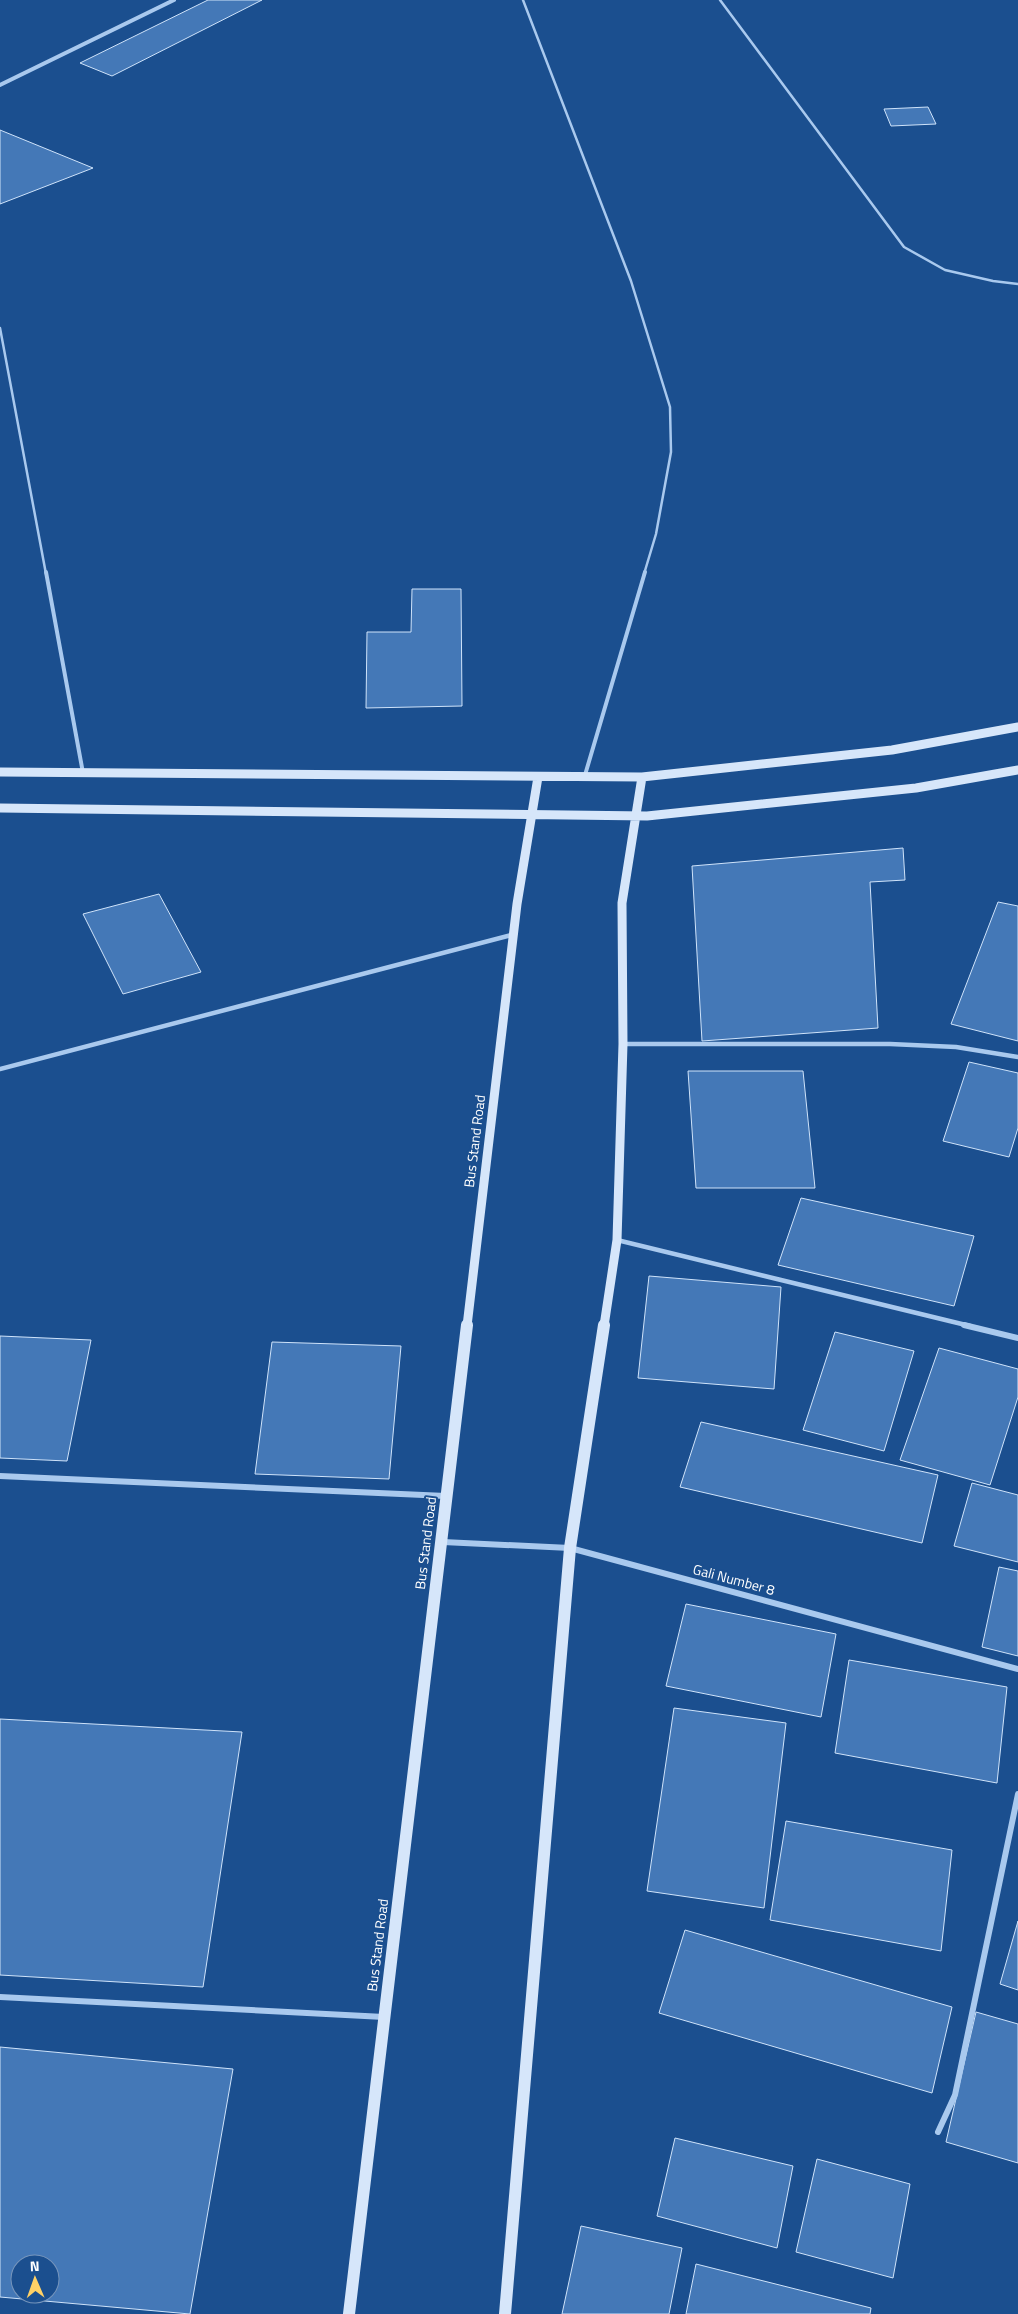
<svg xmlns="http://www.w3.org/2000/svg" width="1018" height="2314" font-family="'Titillium Web',sans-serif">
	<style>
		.building { fill: #4478b7; stroke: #cfe3fa; fill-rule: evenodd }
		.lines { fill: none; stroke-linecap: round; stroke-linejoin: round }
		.lane-far1 { stroke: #a9c9ee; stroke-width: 2.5 }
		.lane { stroke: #a9c9ee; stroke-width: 4 }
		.street-far2 { stroke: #a9c9ee; stroke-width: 4 }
		.street-far1 { stroke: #a9c9ee; stroke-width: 4.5 }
		.street { stroke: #a9c9ee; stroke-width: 6 }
		.secondary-far1 { stroke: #d6e6fa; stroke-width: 9 }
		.secondary { stroke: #d6e6fa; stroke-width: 12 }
		.labels { text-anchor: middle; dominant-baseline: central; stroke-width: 4; stroke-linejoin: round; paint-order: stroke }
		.street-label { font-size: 14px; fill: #fff; stroke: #1b4f8f }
	</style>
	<rect width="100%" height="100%" fill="#1b4f8f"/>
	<path class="building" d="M 208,0 L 262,0 L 112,76 L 80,63 Z
		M 928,107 L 936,124 L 891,126 L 884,109 Z
		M 0,130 L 93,168 L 0,204 Z
		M 412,589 L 461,589 L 462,706 L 366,708 L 367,632 L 411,632 Z
		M 903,848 L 905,880 L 870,882 L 878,1028 L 702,1041 L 692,866 Z
		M 159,894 L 201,972 L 123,994 L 83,914 Z
		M 998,902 L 1018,906 L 1018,1041 L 951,1024 Z
		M 969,1062 L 1018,1073 L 1018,1128 L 1009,1157 L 943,1141 Z
		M 688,1071 L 803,1071 L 815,1188 L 696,1188 Z
		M 801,1198 L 974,1236 L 954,1306 L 778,1265 Z
		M 649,1276 L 781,1287 L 774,1389 L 638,1378 Z
		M 835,1332 L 914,1351 L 884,1451 L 803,1430 Z
		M 0,1336 L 91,1340 L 67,1461 L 0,1458 Z
		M 272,1342 L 401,1346 L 389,1479 L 255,1474 Z
		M 939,1348 L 1018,1369 L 1018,1397 L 990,1485 L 900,1460 Z
		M 701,1422 L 938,1475 L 922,1543 L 680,1487 Z
		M 972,1483 L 1018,1495 L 1018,1562 L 954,1546 Z
		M 999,1567 L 1018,1571 L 1018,1656 L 982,1647 Z
		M 686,1604 L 836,1634 L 821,1717 L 666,1686 Z
		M 849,1660 L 1007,1687 L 997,1783 L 835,1753 Z
		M 674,1708 L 786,1723 L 764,1908 L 647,1891 Z
		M 0,1719 L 242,1732 L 203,1987 L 0,1975 Z
		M 786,1821 L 952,1850 L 941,1951 L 770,1920 Z
		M 1018,1921 L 1018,1990 L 1000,1984 Z
		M 685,1930 L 952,2007 L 932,2093 L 659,2013 Z
		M 976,2012 L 1018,2024 L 1018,2163 L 946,2142 Z
		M 0,2047 L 233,2069 L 190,2314 L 0,2297 ZM 20,2264 L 50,2264 L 50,2294 L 20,2294 Z
		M 675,2138 L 793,2166 L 777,2248 L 657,2216 Z
		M 817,2159 L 910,2184 L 893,2278 L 796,2252 Z
		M 581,2226 L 682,2248 L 669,2314 L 562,2314 Z
		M 696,2264 L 871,2308 L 870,2314 L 686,2314 Z"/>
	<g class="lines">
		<path class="lane-far1" d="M 523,0 L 631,281 L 670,407 L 671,452 L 656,534 L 644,574
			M 720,0 L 904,247 L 945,270 L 993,281 L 1018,284
			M 0,328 L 46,574"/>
		<path class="lane" d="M 46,572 L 83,773
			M 585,775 L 645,572"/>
		<path class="street-far2" d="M 0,85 L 174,0"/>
		<path class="street-far1" d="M 623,1044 L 890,1044 L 956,1047 L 1018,1057
			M 0,1069 L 515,934
			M 617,1240 L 970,1326"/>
		<path class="street" d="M 964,1325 L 1018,1338
			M 0,1476 L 446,1496
			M 443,1542 L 570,1548 L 1018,1669
			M 0,1997 L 384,2017
			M 938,2132 L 955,2095 L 1018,1794"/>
		<path class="secondary-far1" d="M 0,772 L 642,777 L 892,750 L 1018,727
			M 0,808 L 647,816 L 916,788 L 1018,770
			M 467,1326 L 517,904 L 538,777
			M 604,1326 L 617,1240 L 623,1044 L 622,903 L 642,777"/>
		<path class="secondary" d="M 349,2314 L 467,1325
			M 505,2314 L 570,1548 L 604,1325"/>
	</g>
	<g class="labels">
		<g class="street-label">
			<text transform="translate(474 1141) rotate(-83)">Bus Stand Road</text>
			<text transform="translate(425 1543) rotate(-83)">Bus Stand Road</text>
			<text transform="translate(734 1579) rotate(15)">Gali Number 8</text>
			<text transform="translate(377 1945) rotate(-83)">Bus Stand Road</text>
		</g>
	</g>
	<g transform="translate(35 2279) rotate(358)"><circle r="24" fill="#1b4f8f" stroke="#7695bc"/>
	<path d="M0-4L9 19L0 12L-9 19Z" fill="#ffd166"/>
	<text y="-8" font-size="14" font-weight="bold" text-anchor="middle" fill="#ffffff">N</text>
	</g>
</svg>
